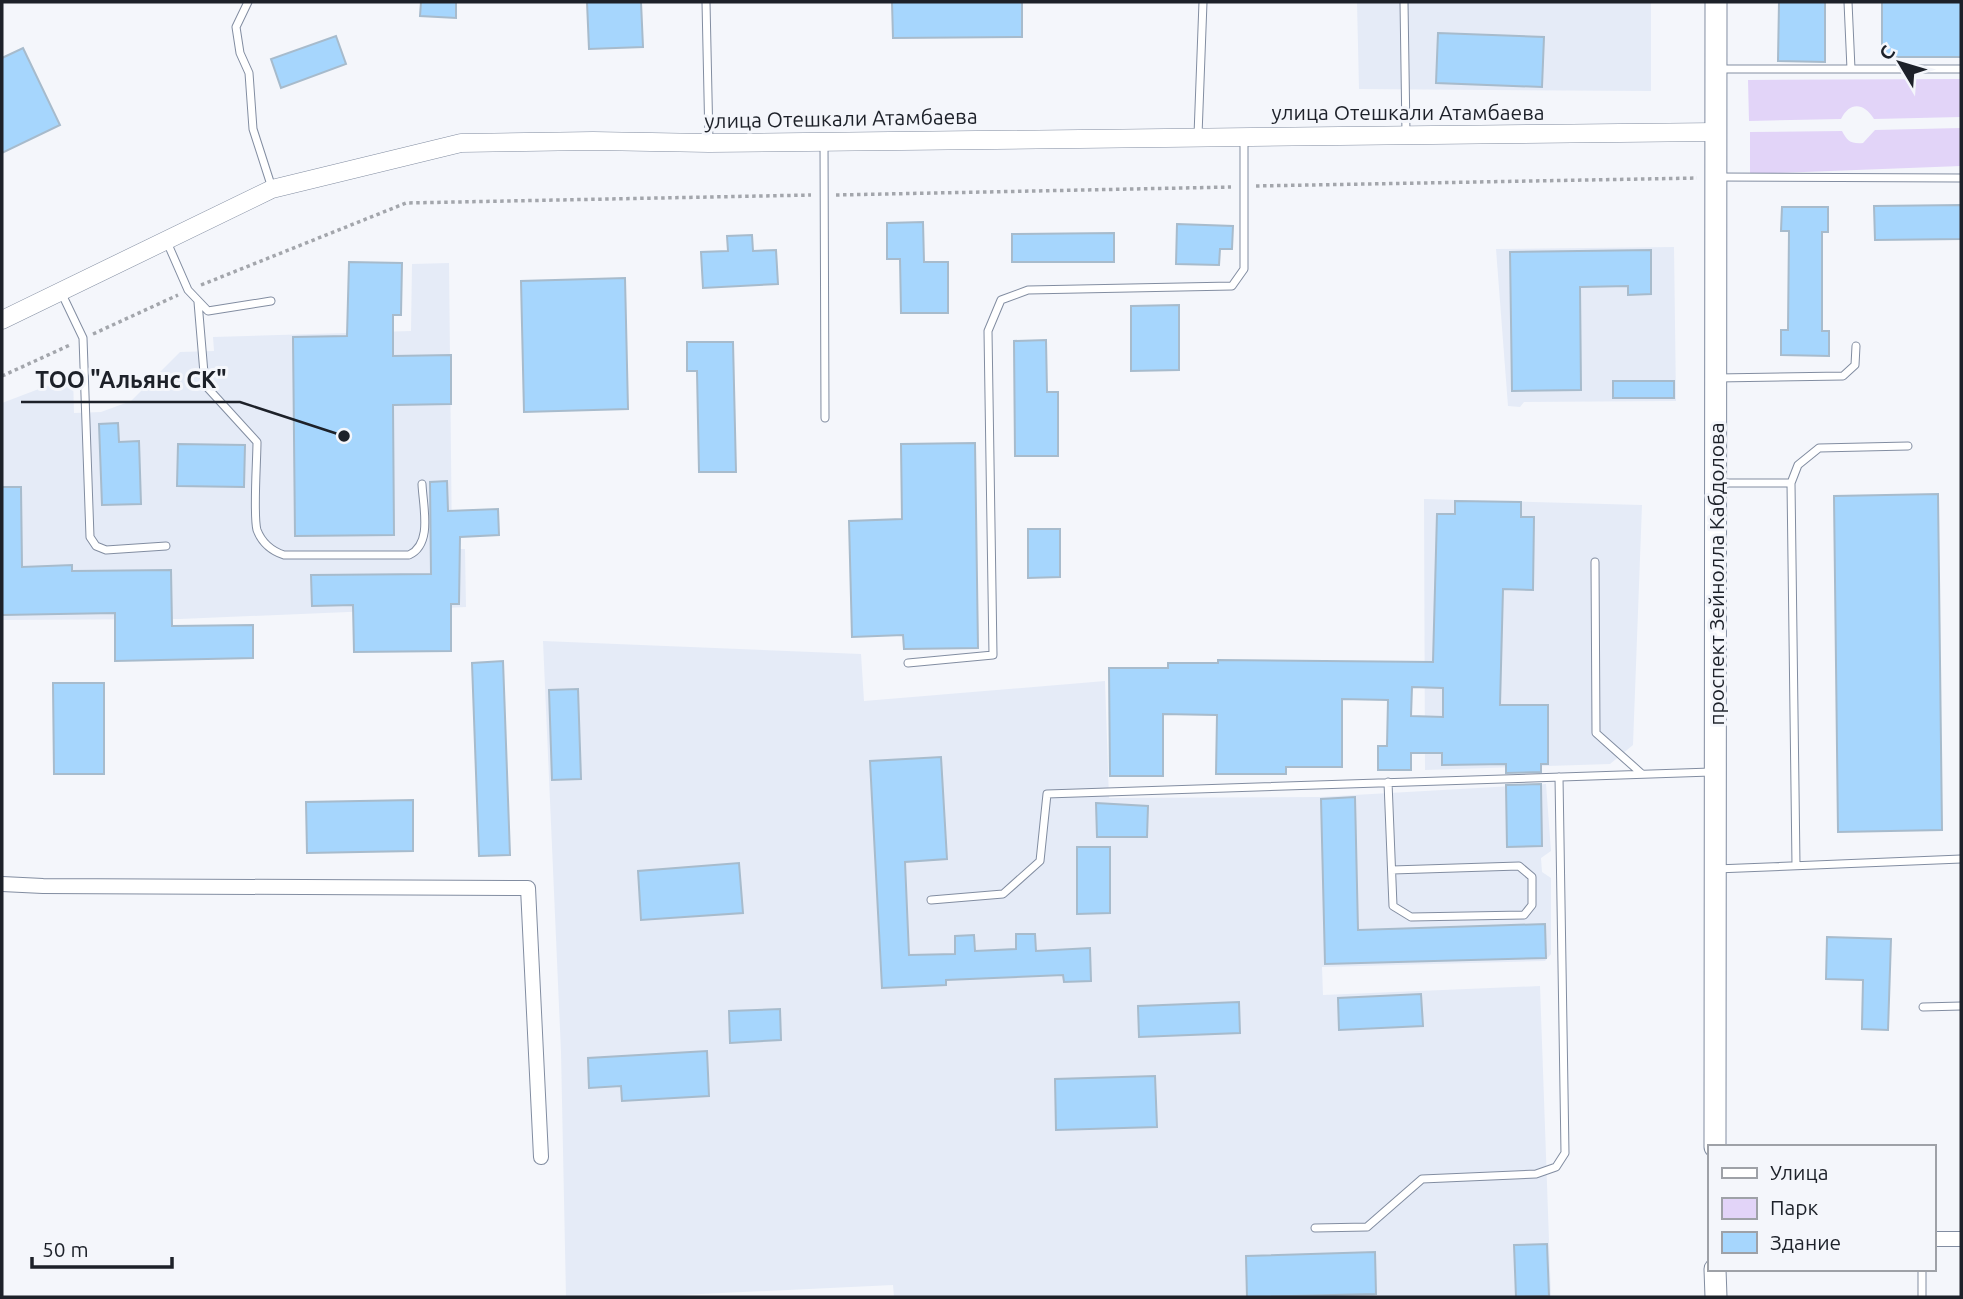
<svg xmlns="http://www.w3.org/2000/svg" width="1963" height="1299" font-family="Ubuntu,sans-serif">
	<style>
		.built { fill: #e5ebf7 }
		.green { fill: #e2d4f8 }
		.building { fill: #a6d6fd; stroke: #a7bbcc; stroke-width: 2; fill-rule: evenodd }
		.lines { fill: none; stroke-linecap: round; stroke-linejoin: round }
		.service-casing { stroke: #828da1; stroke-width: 9 }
		.minor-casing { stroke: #828da1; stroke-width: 16 }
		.tertiary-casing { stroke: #828da1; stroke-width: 19 }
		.secondary-casing { stroke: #828da1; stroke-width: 23 }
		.path { stroke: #a3a6ac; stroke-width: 3.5; stroke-dasharray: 3.5 3.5; stroke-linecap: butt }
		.service { stroke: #fff; stroke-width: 7 }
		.minor { stroke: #fff; stroke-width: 14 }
		.tertiary { stroke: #fff; stroke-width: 18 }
		.secondary { stroke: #fff; stroke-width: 21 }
		.labels { text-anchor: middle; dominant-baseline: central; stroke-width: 6; stroke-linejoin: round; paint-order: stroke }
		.street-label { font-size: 21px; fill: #1d2129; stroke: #f4f6fb }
		.leader { fill: none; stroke: #1d2129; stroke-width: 2.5 }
		.callout-dot { fill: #1d2129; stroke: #f4f6fb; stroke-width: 2.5 }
		.callout-label { font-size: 23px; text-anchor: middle; font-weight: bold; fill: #1d2129; stroke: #f4f6fb; stroke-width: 6; stroke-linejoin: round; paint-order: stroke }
	</style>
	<rect width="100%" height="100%" fill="#f4f6fb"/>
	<path class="built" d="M 1357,2 L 1651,2 L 1651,91 L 1359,89 Z
		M 1674,247 L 1676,401 L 1524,402 L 1520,407 L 1508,406 L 1496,249 Z
		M 449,263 L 452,549 L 465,549 L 466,607 L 180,619 L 2,620 L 2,403 L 73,376 L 74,413 L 101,412 L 131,401 L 180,352 L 214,351 L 213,337 L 411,331 L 412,264 Z
		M 1424,499 L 1642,505 L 1633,745 L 1610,764 L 1425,770 Z
		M 543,641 L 861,654 L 864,701 L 1105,681 L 1109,798 L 1319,797 L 1546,784 L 1551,851 L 1541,858 L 1542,872 L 1551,878 L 1551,954 L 1545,961 L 1322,967 L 1323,995 L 1540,986 L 1551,1297 L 894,1297 L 893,1285 L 639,1297 L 566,1297 L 561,1052 Z"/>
	<path class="green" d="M 1961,79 L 1961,117 L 1874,119 C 1864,103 1850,101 1841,119 L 1749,121 L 1748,80 Z
		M 1961,128 L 1961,166 L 1750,174 L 1750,132 L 1842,131 C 1847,141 1851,144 1863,143 L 1875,130 Z"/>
	<path class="building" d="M 421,2 L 456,2 L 456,18 L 420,16 Z
		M 587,2 L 641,2 L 643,47 L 589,49 Z
		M 892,2 L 1022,2 L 1022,37 L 893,38 Z
		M 1779,2 L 1825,2 L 1825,62 L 1778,61 Z
		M 1882,2 L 1961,2 L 1961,57 L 1882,57 Z
		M 1438,33 L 1544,37 L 1542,87 L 1436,83 Z
		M 336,36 L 346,64 L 281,88 L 271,59 Z
		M 23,48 L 60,125 L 2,153 L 2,58 Z
		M 1961,205 L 1961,239 L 1875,240 L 1874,206 Z
		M 1782,207 L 1828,207 L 1828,232 L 1822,232 L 1822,331 L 1829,331 L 1829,356 L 1781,355 L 1781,330 L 1788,330 L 1789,231 L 1781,231 Z
		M 923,222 L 924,262 L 948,262 L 948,313 L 901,313 L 900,259 L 887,259 L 887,223 Z
		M 1177,224 L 1233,226 L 1232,249 L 1220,249 L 1219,265 L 1176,264 Z
		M 1114,233 L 1114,262 L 1012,262 L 1012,234 Z
		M 752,235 L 753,251 L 776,250 L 778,284 L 703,288 L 701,252 L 728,251 L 727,236 Z
		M 1651,250 L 1651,294 L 1628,295 L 1628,286 L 1580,287 L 1581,390 L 1512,391 L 1510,252 Z
		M 349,262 L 402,263 L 401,315 L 393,315 L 393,356 L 451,355 L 451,404 L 393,405 L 394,535 L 295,536 L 293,337 L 347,336 Z
		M 625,278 L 628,409 L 524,412 L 521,281 Z
		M 1179,305 L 1179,370 L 1131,371 L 1131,306 Z
		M 1046,340 L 1047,392 L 1058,392 L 1058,456 L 1015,456 L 1014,341 Z
		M 687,342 L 733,342 L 736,472 L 699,472 L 697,371 L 687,371 Z
		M 1613,381 L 1674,381 L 1674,398 L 1613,398 Z
		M 118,423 L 119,442 L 139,441 L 141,504 L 102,505 L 99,424 Z
		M 975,443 L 978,648 L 904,649 L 903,635 L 852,637 L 849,521 L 902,519 L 901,444 Z
		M 178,444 L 245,445 L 244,487 L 177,486 Z
		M 447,481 L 448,511 L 498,509 L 499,535 L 460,537 L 459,604 L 451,604 L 451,651 L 354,652 L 353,605 L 312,606 L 311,575 L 431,574 L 430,482 Z
		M 2,487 L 21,487 L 22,567 L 72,565 L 72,571 L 171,570 L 172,626 L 253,625 L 253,658 L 115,661 L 115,613 L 2,615 Z
		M 1938,494 L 1942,830 L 1838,832 L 1834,496 Z
		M 1455,501 L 1521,502 L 1521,517 L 1534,517 L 1533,590 L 1503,589 L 1500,705 L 1548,705 L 1548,764 L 1541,764 L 1541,772 L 1506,773 L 1506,764 L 1442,765 L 1442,753 L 1411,753 L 1411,770 L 1378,770 L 1378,746 L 1387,746 L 1388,700 L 1342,699 L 1342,767 L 1286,767 L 1286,774 L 1216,774 L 1217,715 L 1163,714 L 1163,776 L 1110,776 L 1109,668 L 1168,668 L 1168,663 L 1218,663 L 1218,660 L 1433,662 L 1437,514 L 1455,514 ZM 1412,687 L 1443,688 L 1443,717 L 1411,716 Z
		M 1028,529 L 1060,529 L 1060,577 L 1028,578 Z
		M 503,661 L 510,855 L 479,856 L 472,663 Z
		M 53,683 L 104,683 L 104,774 L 54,774 Z
		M 578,689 L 581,779 L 552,780 L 549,690 Z
		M 941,757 L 947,859 L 905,862 L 909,955 L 955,954 L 955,936 L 974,935 L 975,951 L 1016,949 L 1016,934 L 1035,934 L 1036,951 L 1090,948 L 1091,981 L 1064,982 L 1063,975 L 946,980 L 946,985 L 882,988 L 870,761 Z
		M 1541,784 L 1542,846 L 1507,847 L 1506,785 Z
		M 1355,797 L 1358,930 L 1545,924 L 1546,958 L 1325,964 L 1321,799 Z
		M 413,800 L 413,851 L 307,853 L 306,802 Z
		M 1096,803 L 1148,806 L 1147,837 L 1097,837 Z
		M 1077,847 L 1110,847 L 1110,913 L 1077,914 Z
		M 739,863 L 743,913 L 641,920 L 638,871 Z
		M 1827,937 L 1891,939 L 1888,1030 L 1862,1029 L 1863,980 L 1826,979 Z
		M 1421,994 L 1423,1026 L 1339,1030 L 1338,998 Z
		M 1239,1002 L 1240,1033 L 1139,1037 L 1138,1006 Z
		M 780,1009 L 781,1040 L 730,1043 L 729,1011 Z
		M 707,1051 L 709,1096 L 622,1101 L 621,1086 L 589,1088 L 588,1058 Z
		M 1155,1076 L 1157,1127 L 1056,1130 L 1055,1079 Z
		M 1547,1244 L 1549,1296 L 1516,1297 L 1514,1245 Z
		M 1375,1252 L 1376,1294 L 1247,1297 L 1246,1256 Z"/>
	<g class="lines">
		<defs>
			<path id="service" d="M 248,2 L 236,27 L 240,53 L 249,73 L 253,129 L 272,188
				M 706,2 L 709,142
				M 1404,2 L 1406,134
				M 1848,2 L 1851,69
				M 1717,69 L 1961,69
				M 1198,135 L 1203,2
				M 824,142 L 825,418
				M 1717,177 L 1961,178
				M 167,242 L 188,290 L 208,311 L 271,301
				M 61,292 L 83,338 L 90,537 L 96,546 L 106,550 L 166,546
				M 198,302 L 205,385 L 257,442 C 257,460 253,516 257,530 C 262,543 272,551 284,555 L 409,555 C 433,544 423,507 422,484
				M 1717,378 L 1843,376 L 1855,365 L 1856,346
				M 1718,483 L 1791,483
				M 1595,562 L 1596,733 L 1642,774
				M 908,663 L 993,655 L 988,331 L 1001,300 L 1028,290 L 1232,286 L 1244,269 L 1244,137
				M 1388,782 L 1393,906 L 1411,917 L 1524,915 L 1532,905 L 1532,877 L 1519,866 L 1392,870
				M 1796,865 L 1791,483 L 1798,465 L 1819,448 L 1908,446
				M 1716,869 L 1961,859
				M 931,900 L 1003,894 L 1040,861 L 1047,794 L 1711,772
				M 1923,1007 L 1961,1006
				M 1315,1228 L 1367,1227 L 1422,1179 L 1536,1174 L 1556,1167 L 1565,1153 L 1559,777
				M 1922,1269 L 1922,1297"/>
			<path id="minor" d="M 2,884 L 43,886 L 528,888 L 541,1157
				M 1933,1239 L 1961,1239"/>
			<path id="tertiary" d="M 2,320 L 272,189 L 461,143 L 593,141 L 709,143 L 1716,132"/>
			<path id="secondary" d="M 1715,1147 L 1716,2
				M 1715,1269 L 1716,1297"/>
		</defs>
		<use href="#service" class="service-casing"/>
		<use href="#minor" class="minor-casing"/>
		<use href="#tertiary" class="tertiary-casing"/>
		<use href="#secondary" class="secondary-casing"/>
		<path class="path" d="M 1256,186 L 1697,178
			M 836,195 L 1231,187
			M 201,285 L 406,203 L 811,195
			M 93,334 L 178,295
			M 2,376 L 70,345"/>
		<use href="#service" class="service"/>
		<use href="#minor" class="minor"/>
		<use href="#tertiary" class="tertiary"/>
		<use href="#secondary" class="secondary"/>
	</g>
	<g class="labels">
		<g class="street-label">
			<text x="1408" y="112">улица Отешкали Атамбаева</text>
			<text transform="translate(841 118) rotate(-1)">улица Отешкали Атамбаева</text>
			<text transform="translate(1716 574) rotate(-90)">проспект Зейнолла Кабдолова</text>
		</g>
	</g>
	<path class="leader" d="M344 436L240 402H21"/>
	<circle class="callout-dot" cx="344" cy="436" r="7"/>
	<g class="callout-label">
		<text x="131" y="388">ТОО "Альянс СК"</text>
	</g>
	<rect width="1963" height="1299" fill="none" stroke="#1d2129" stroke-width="7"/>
	<rect x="1708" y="1145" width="228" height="126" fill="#f4f6fb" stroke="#9ea1a7" stroke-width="2"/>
	<rect x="1722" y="1168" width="35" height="10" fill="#ffffff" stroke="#9ea1a7" stroke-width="2"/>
	<text x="1770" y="1180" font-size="21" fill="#1d2129">Улица</text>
	<rect x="1722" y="1198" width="35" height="21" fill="#e2d4f8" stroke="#9ea1a7" stroke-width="2"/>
	<text x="1770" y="1215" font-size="21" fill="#1d2129">Парк</text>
	<rect x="1722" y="1232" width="35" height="21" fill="#a6d6fd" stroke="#9ea1a7" stroke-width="2"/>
	<text x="1770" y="1250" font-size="21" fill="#1d2129">Здание</text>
	<g transform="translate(1900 63) rotate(308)" stroke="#f4f6fb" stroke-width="5" paint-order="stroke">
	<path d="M0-5L12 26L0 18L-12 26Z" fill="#1d2129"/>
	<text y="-10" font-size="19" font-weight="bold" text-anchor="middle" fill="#1d2129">С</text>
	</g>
	<path d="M32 1257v10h140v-10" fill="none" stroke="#1d2129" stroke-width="3.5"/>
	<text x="42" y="1257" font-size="21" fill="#1d2129" stroke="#f4f6fb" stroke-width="5" paint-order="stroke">50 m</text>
</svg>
